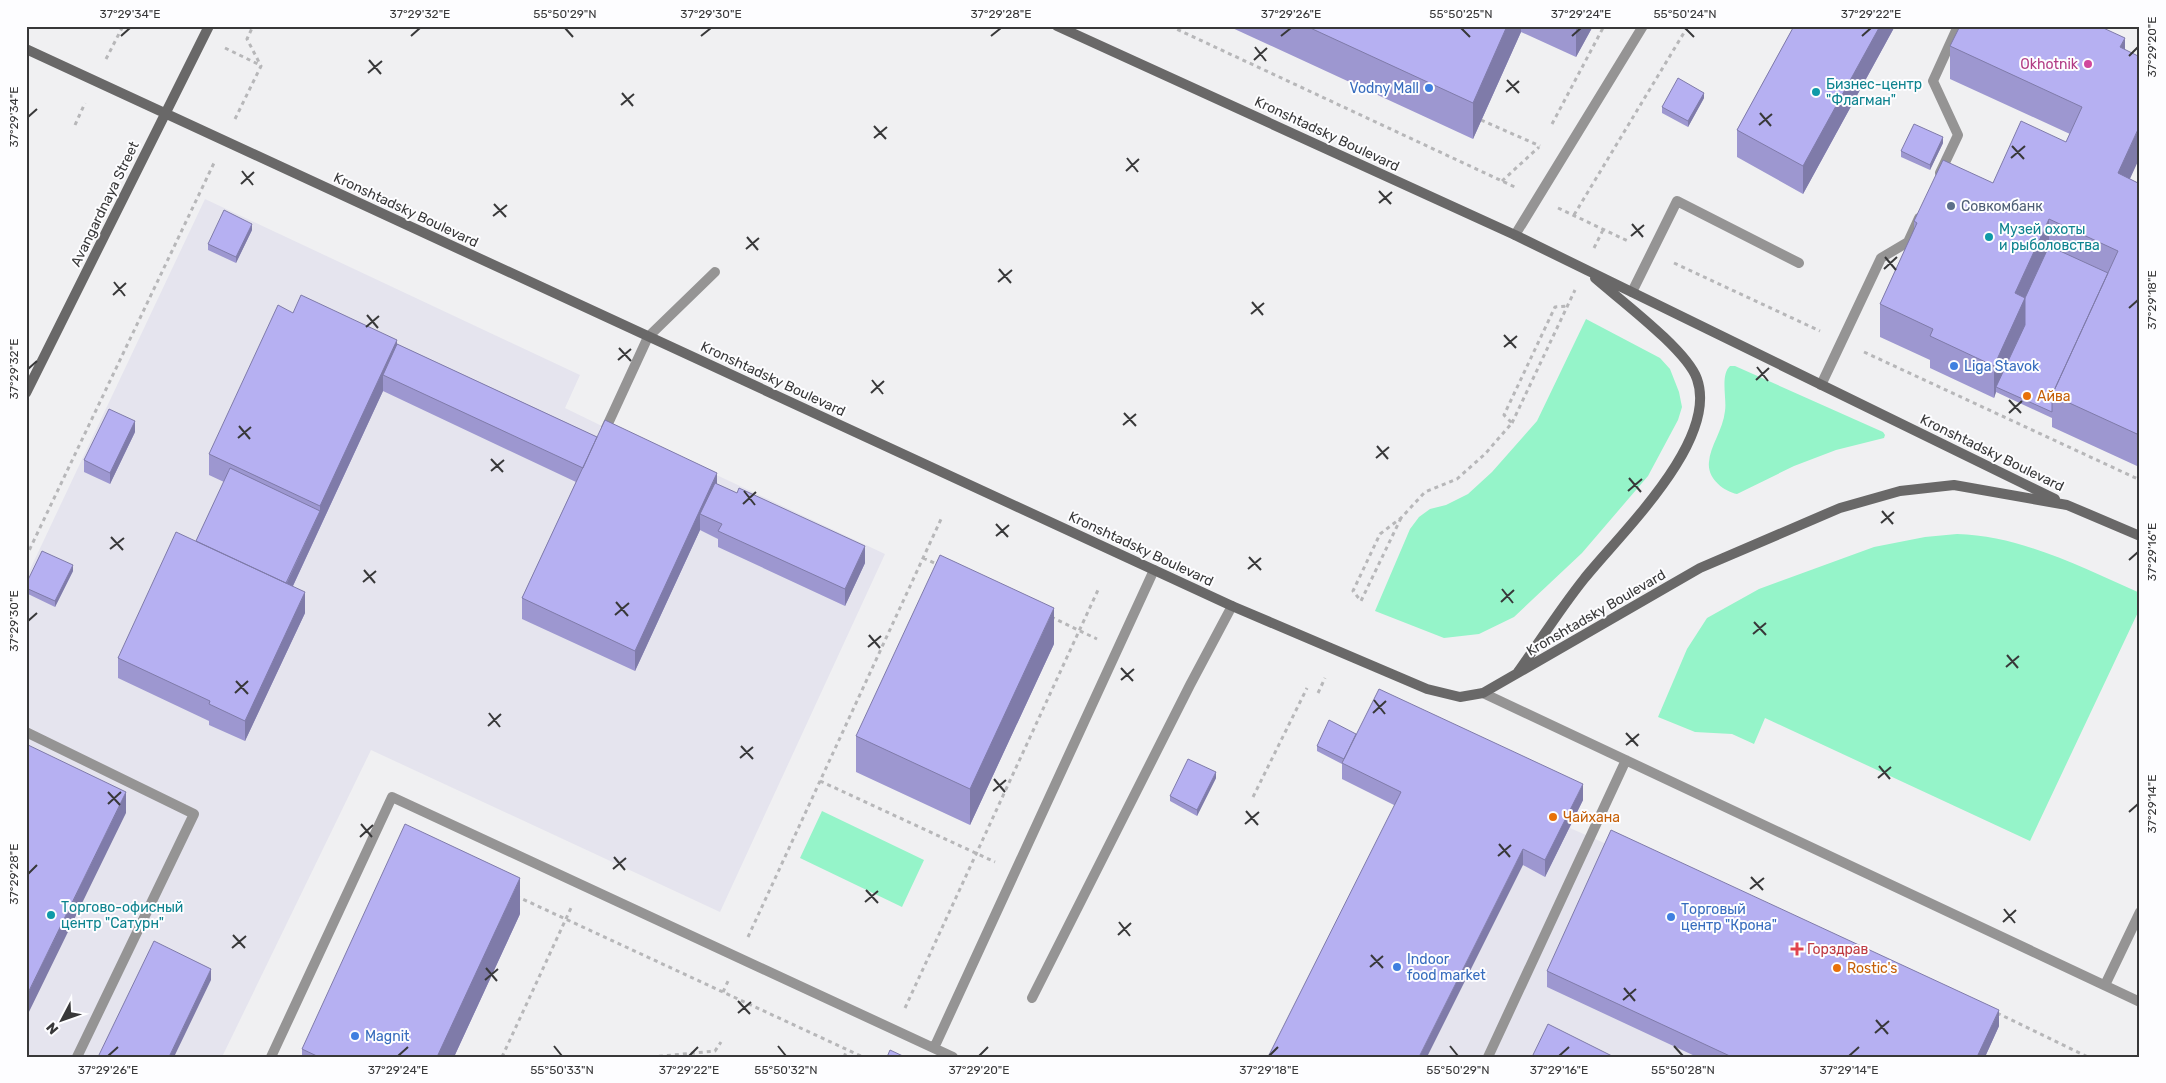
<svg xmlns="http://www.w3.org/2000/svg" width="2166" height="1083" font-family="Rubik,sans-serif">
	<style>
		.built { fill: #e5e4ee }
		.green { fill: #95f4c9 }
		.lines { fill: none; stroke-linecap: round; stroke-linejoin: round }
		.path { stroke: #b7b7b9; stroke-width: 3; stroke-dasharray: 4 4; stroke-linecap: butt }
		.service { stroke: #959494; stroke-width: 10 }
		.secondary { stroke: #696868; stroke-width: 10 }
		.wall { fill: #9d97d0 }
		.shaded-wall { fill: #7f7ba9 }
		.building { fill: #b6b0f2; stroke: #7f7ba9 }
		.ticks { fill: none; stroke: #383839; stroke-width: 2 }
		.hotel-dot { fill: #d1479c; stroke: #fdfdff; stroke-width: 2 }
		.shop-dot { fill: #3f7fe0; stroke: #fdfdff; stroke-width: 2 }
		.culture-dot { fill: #0f9aa8; stroke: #fdfdff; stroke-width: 2 }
		.service-dot { fill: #5c6f8a; stroke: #fdfdff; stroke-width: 2 }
		.food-dot { fill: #e8710a; stroke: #fdfdff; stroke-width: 2 }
		.health-dot { fill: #e0444e; stroke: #fdfdff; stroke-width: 2 }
		.labels { text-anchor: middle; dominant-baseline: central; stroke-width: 4; stroke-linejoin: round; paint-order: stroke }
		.hotel-label { font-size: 14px; fill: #b23c85; stroke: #fdfdff; text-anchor: end }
		.culture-label { font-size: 14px; fill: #0d838f; stroke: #fdfdff; text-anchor: start }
		.shop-label { font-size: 14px; fill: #366cbe; stroke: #fdfdff; text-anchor: start }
		.street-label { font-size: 14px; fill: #383839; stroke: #fdfdff }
		.service-label { font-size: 14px; fill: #4e5e75; stroke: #fdfdff; text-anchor: start }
		.food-label { font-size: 14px; fill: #c56008; stroke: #fdfdff; text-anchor: start }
		.health-label { font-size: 14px; fill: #be3a42; stroke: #fdfdff; text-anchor: start }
		.neatline { fill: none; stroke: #383839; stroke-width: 2 }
		.ticks-label { font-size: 12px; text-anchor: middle; fill: #383839 }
	</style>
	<rect width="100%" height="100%" fill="#f0f0f2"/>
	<path class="built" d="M 205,199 L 580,375 L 565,408 L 606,428 L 631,435 L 885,554 L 720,912 L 371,750 L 222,1057 L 26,1057 L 26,578 Z
		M 1379,706 L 1583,800 L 1570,828 L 1611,846 L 1985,1057 L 1276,1057 L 1401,808 L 1342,779 Z"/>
	<path class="green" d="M 1586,319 L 1660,358 L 1670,369 L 1679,392 L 1682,407 L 1678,420 L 1648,476 L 1582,553 L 1514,617 L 1479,634 L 1444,638 L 1375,611 L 1410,529 L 1419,517 L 1430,509 L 1446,505 L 1468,494 L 1492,472 L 1537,421 Z
		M 1730,366 L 1735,366 L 1883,432 L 1885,435 L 1884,438 L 1836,450 L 1794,466 L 1737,494 C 1723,491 1707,478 1709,462 C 1710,446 1723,430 1725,411 C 1727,399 1720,375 1730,366 Z
		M 1957,534 C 2022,536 2081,567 2140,593 L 2140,608 L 2030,841 L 1765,718 L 1754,744 L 1732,734 L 1695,732 L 1658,717 L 1687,649 L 1707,618 L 1759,589 L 1874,547 L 1925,537 Z
		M 822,811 L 924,860 L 902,907 L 800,858 Z"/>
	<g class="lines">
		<path class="path" d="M 1170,26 L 1517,188
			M 225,48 L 260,65
			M 106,59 L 123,26
			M 235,119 L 261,66 L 247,39 L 253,26
			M 1481,120 L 1540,146
			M 1552,124 L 1604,26
			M 75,125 L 85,103
			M 1502,181 L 1539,147
			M 1558,208 L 1630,242
			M 1574,215 L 1688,26
			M 1594,248 L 1603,230
			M 1674,263 L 1820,331
			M 1864,352 L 2140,480
			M 1512,423 L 1575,290
			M 1401,518 L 1361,601 L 1353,591 L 1380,534 L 1401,518 L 1425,492 L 1457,479 L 1485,454 L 1512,423 L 1504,415 L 1555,307 L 1568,306
			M 26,557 L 214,163
			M 923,558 L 939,565
			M 1051,617 L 1097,639
			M 1318,693 L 1325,678
			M 820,781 L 995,862
			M 1253,797 L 1307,688
			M 516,896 L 863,1057
			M 748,937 L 942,517
			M 723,992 L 729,979
			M 905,1008 L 1098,590
			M 1997,1013 L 2088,1057
			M 502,1057 L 571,908
			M 651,1057 L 715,1051 L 721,1042
			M 844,1057 L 847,1050"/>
		<path class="service" d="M 1940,173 L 1958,135 L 1933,81 L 1958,26
			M 1515,235 L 1643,26
			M 1632,292 L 1677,201 L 1799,263
			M 1821,385 L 1881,258 L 1908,242 L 1919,218
			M 606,428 L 648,337 L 715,272
			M 1483,693 L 2140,1002
			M 26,732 L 194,814 L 77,1057
			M 2105,985 L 2140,912
			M 1032,998 L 1190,685 L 1232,606
			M 934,1048 L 1154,570
			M 271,1057 L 392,797 L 953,1057
			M 1488,1057 L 1626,760"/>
		<path class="secondary" d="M 1057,26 L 1515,235 L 2055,499
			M 26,49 L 1232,606 L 1427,689 L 1460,697 L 1483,693 L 1700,568 L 1840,508 L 1900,491 L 1954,485 L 2067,505 L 2140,536
			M 26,393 L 209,26
			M 1518,672 C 1540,641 1560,609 1584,579 C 1620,534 1719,441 1697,379 C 1687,350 1620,300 1595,278"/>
	</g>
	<path class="wall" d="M 1228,26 L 1593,26 L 1576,57 L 1521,32 L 1473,139 Z
		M 1794,26 L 1895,26 L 1803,194 L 1737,157 L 1737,130 Z
		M 1950,46 L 2125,50 L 2130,179 L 2140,184 L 2137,466 L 2052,427 L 2052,418 L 1996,392 L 1994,398 L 1930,368 L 1930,360 L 1880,337 L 1880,304 L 1914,230 L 1914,221 L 1993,183 L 2066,142 L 2070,134 L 1950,79 Z
		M 1704,98 L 1688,127 L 1662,113 L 1662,107 Z
		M 1943,143 L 1930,170 L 1901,157 L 1901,151 Z
		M 252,230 L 236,263 L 208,250 L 208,244 Z
		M 293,313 L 397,344 L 597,437 L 717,484 L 865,563 L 845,606 L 718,547 L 718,539 L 700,530 L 635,671 L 522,619 L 522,598 L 576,482 L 383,391 L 293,586 L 305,613 L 245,741 L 209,725 L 209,721 L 118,678 L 118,658 L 196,541 L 224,482 L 209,475 L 209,454 Z
		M 135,432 L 110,484 L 84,472 L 84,460 Z
		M 73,571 L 55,607 L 26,593 L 26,584 Z
		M 1054,644 L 970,825 L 856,772 L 856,736 Z
		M 1356,734 L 1583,800 L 1545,877 L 1523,865 L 1394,805 L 1342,779 L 1342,764 L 1317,751 L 1317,746 Z
		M 1216,778 L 1197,816 L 1170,801 L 1170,796 Z
		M 520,914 L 454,1057 L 302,1057 L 302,1049 Z
		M 1547,971 L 1999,1026 L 1985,1057 L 1697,1057 L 1547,987 Z"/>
	<path class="shaded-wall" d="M 1507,26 L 1521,26 L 1521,32 L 1473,139 L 1473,103 Z
		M 1576,26 L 1593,26 L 1576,57 Z
		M 1880,26 L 1895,26 L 1803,194 L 1803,166 Z
		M 2125,38 L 2125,70 L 2120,47 Z
		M 1704,93 L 1704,98 L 1688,127 L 1688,121 Z
		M 2140,125 L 2140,157 L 2118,205 L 2118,173 Z
		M 1943,137 L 1943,143 L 1930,170 L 1930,165 Z
		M 2049,219 L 2049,252 L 2025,331 L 1996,387 L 1996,392 L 1994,398 L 1994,366 L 2015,293 Z
		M 252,224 L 252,230 L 236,263 L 236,257 Z
		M 397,340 L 397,360 L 383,375 L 383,391 L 285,603 L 285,587 L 320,511 L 320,506 Z
		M 135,421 L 135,432 L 110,484 L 110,473 Z
		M 2140,428 L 2140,460 L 2137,466 L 2137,434 Z
		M 717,473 L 717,493 L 700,514 L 700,530 L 635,671 L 635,651 Z
		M 865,546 L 865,563 L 845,606 L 845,589 Z
		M 73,565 L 73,571 L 55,607 L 55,601 Z
		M 305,592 L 305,613 L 245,741 L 245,721 Z
		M 1054,608 L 1054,644 L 970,825 L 970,789 Z
		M 1216,772 L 1216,778 L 1197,816 L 1197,810 Z
		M 1583,784 L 1583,800 L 1545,877 L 1545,860 Z
		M 126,792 L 126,813 L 26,1018 L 26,997 Z
		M 1523,849 L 1523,865 L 1427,1057 L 1419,1057 Z
		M 520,878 L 520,914 L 454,1057 L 437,1057 Z
		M 211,969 L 211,980 L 174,1057 L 169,1057 Z
		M 1999,1010 L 1999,1026 L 1985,1057 L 1977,1057 Z"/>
	<path class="building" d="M 1306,26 L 1507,26 L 1473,103 Z
		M 1794,26 L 1880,26 L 1803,166 L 1737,130 Z
		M 1960,26 L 2099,26 L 2125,38 L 2120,47 L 2140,57 L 2140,125 L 2118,173 L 2140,184 L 2140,428 L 2137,434 L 2052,395 L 2118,251 L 2049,219 L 2015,293 L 2025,298 L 1994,366 L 1930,336 L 1933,329 L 1880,304 L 1917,223 L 1914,221 L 1943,160 L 1993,183 L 2021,121 L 2066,142 L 2082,107 L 1950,46 Z
		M 1678,78 L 1704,93 L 1688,121 L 1662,107 Z
		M 1914,124 L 1943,137 L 1930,165 L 1901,151 Z
		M 224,210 L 252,224 L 236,257 L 208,244 Z
		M 2049,246 L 2108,273 L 2052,395 L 2052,412 L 1996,387 L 2025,325 L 2025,298 Z
		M 301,295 L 397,340 L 320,506 L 209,454 L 278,305 L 293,313 Z
		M 397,344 L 597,437 L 583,468 L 383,375 Z
		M 109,409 L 135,421 L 110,473 L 84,460 Z
		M 605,420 L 717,473 L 635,651 L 522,598 Z
		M 230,468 L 320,511 L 286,583 L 196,541 Z
		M 715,483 L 737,493 L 739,488 L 865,546 L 845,589 L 718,531 L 722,524 L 700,514 Z
		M 176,532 L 305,592 L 245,721 L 209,704 L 210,701 L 118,658 Z
		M 42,551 L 73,565 L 55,601 L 26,588 L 26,584 Z
		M 940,555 L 1054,608 L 970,789 L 856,736 Z
		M 1379,689 L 1583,784 L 1545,860 L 1523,849 L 1419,1057 L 1268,1057 L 1401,792 L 1342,763 Z
		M 1329,720 L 1356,734 L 1344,759 L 1317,746 Z
		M 26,744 L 126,792 L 26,997 Z
		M 1188,759 L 1216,772 L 1197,810 L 1170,796 Z
		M 405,824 L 520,878 L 437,1057 L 319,1057 L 302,1049 Z
		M 1611,830 L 1999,1010 L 1977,1057 L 1732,1057 L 1547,971 Z
		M 154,941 L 211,969 L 169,1057 L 98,1057 Z
		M 1548,1024 L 1614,1057 L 1532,1057 Z
		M 890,1050 L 905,1057 L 887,1057 Z"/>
	<path class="ticks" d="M 565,28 L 573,37M 1461,28 L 1470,37M 1685,28 L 1694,37M 121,36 L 130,28M 411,36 L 420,28M 701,36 L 711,28M 991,36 L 1001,28M 1281,36 L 1291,28M 1572,36 L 1581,28M 1862,36 L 1871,28M 1255,47 L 1266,61M 2129,56 L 2138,47M 369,60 L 381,74M 1254,60 L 1267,48M 368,73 L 382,61M 1507,80 L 1519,93M 1506,92 L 1519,81M 622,93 L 633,106M 621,105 L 634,94M 1760,113 L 1771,126M 28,117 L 37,109M 1759,125 L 1772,114M 874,126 L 886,139M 874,138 L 887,127M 2012,146 L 2024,159M 1127,158 L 1138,172M 2011,158 L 2025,146M 242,171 L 253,185M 1126,171 L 1139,159M 241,184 L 254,172M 1379,191 L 1391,204M 1379,203 L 1392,192M 494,204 L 506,217M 493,216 L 507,205M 1632,224 L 1643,237M 1631,236 L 1644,225M 747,237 L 758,250M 746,249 L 759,238M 1885,257 L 1896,270M 999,269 L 1011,283M 1884,269 L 1897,257M 114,282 L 125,296M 998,282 L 1012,270M 113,295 L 126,283M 1252,302 L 1263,315M 2129,308 L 2138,300M 1251,314 L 1264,303M 367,315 L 378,328M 366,327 L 379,316M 1504,335 L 1516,348M 1504,347 L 1517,336M 619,348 L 631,361M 618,360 L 631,349M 1757,367 L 1768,381M 28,369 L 37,361M 872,380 L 883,394M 1756,380 L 1769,368M 871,393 L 884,381M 2009,400 L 2021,413M 1124,413 L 1136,426M 2009,413 L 2022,401M 1123,425 L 1136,414M 239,426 L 250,439M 238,438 L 251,427M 1377,446 L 1388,459M 1376,458 L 1389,447M 491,459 L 503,472M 491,471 L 504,460M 1629,478 L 1641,492M 744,491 L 755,505M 1628,491 L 1642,479M 743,504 L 756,492M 1882,511 L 1893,524M 1881,523 L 1894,512M 996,524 L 1008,537M 996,536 L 1009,525M 111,537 L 123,550M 110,549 L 124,538M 1249,557 L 1261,570M 2129,560 L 2138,552M 1248,569 L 1261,558M 364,570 L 375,583M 363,582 L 376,571M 1502,589 L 1513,603M 616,602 L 628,616M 1501,602 L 1514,590M 615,615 L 629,603M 28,621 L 37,613M 1754,622 L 1766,635M 1753,634 L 1766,623M 869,635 L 880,648M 868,647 L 881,636M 2007,655 L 2018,668M 2006,667 L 2019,656M 1121,668 L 1133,681M 1121,680 L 1134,669M 236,681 L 248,694M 235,693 L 248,681M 1374,700 L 1385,714M 489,713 L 500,727M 1373,713 L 1386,701M 488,726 L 501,714M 1626,733 L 1638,746M 1626,745 L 1639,734M 741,746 L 753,759M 740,758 L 753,747M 1879,766 L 1890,779M 1878,778 L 1891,767M 994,779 L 1005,792M 993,791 L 1006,780M 108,792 L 120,805M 108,804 L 121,792M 1246,811 L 1258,825M 2129,812 L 2138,804M 361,824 L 372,837M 1245,824 L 1259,812M 360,837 L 373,825M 1499,844 L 1510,857M 1498,856 L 1511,845M 614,857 L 625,870M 613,869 L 626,858M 28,874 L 37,865M 1751,877 L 1763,890M 1750,889 L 1764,878M 866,890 L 878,903M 865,902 L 878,891M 2004,909 L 2015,923M 1119,922 L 1130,936M 2003,922 L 2016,910M 233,935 L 245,948M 1118,935 L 1131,923M 232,948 L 246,936M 1371,955 L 1383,968M 1370,967 L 1383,956M 486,968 L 497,981M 485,980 L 498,969M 1624,988 L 1635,1001M 1623,1000 L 1636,989M 738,1001 L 750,1014M 738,1013 L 751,1002M 1876,1020 L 1888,1034M 1875,1033 L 1889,1021M 554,1046 L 562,1056M 778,1046 L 786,1056M 1450,1046 L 1458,1056M 1674,1046 L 1683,1056M 108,1056 L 118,1047M 398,1056 L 408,1047M 689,1056 L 698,1047M 979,1056 L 988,1047M 1269,1056 L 1278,1047M 1559,1056 L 1569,1047M 1849,1056 L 1859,1047"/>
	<circle class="hotel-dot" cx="2088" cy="64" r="5"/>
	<g class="shop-dot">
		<circle cx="1429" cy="88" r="5"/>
		<circle cx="1954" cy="366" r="5"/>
		<circle cx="1671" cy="917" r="5"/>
		<circle cx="1397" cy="967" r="5"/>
		<circle cx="355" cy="1036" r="5"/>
	</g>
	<g class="culture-dot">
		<circle cx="1816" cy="92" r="5"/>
		<circle cx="1989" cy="237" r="5"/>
		<circle cx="51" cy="915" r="5"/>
	</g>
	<circle class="service-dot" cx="1951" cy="206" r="5"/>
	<g class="food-dot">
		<circle cx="2027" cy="396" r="5"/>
		<circle cx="1553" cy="817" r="5"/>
		<circle cx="1837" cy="968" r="5"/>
	</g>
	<path class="health-dot" d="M1794.5 941.5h5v5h5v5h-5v5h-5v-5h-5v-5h5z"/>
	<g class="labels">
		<g class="hotel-label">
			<text x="2078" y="64">Okhotnik</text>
		</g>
		<g class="culture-label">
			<text x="1826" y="84">Бизнес-центр<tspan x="1826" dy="16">"Флагман"</tspan></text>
			<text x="1999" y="229">Музей охоты<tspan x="1999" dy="16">и рыболовства</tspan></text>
			<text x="61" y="907">Торгово-офисный<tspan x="61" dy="16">центр "Сатурн"</tspan></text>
		</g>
		<g class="shop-label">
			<text x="1419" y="88" text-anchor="end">Vodny Mall</text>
			<text x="1964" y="366">Liga Stavok</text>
			<text x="1681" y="909">Торговый<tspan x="1681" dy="16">центр "Крона"</tspan></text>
			<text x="1407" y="959">Indoor<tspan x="1407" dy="16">food market</tspan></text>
			<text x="365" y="1036">Magnit</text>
		</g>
		<g class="street-label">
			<text transform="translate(1327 134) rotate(25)">Kronshtadsky Boulevard</text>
			<text transform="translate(105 204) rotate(-64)">Avangardnaya Street</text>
			<text transform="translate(406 210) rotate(25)">Kronshtadsky Boulevard</text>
			<text transform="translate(773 379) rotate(25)">Kronshtadsky Boulevard</text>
			<text transform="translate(1992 453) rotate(26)">Kronshtadsky Boulevard</text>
			<text transform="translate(1141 549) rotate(25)">Kronshtadsky Boulevard</text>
			<text transform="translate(1596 613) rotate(-30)">Kronshtadsky Boulevard</text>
		</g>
		<g class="service-label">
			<text x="1961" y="206">Совкомбанк</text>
		</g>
		<g class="food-label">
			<text x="2037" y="396">Айва</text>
			<text x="1563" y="817">Чайхана</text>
			<text x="1847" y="968">Rostic's</text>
		</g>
		<g class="health-label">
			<text x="1807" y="949">Горздрав</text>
		</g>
	</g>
	<rect width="2166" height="1083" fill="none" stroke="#fdfdff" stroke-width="55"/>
	<g transform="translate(62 1020) rotate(229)" stroke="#fdfdff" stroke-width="4" paint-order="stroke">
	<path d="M0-4L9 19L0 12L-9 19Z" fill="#383839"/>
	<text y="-8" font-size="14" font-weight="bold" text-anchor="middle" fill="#383839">N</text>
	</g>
	<rect x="28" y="28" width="2110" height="1028" class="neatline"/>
	<g class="ticks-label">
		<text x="130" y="18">37°29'34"E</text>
		<text x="420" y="18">37°29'32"E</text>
		<text x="565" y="18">55°50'29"N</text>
		<text x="711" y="18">37°29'30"E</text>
		<text x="1001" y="18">37°29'28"E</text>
		<text x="1291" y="18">37°29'26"E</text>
		<text x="1461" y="18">55°50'25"N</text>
		<text x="1581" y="18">37°29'24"E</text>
		<text x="1685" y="18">55°50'24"N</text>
		<text x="1871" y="18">37°29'22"E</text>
		<text transform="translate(2152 47) rotate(-90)" y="4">37°29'20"E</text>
		<text transform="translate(14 117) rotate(-90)" y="4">37°29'34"E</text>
		<text transform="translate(2152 300) rotate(-90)" y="4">37°29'18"E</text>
		<text transform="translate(14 369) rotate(-90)" y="4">37°29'32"E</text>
		<text transform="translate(2152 552) rotate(-90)" y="4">37°29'16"E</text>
		<text transform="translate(14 621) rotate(-90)" y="4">37°29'30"E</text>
		<text transform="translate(2152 804) rotate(-90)" y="4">37°29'14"E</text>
		<text transform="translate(14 874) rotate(-90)" y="4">37°29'28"E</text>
		<text x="108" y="1074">37°29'26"E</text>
		<text x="398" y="1074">37°29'24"E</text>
		<text x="562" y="1074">55°50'33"N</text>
		<text x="689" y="1074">37°29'22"E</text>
		<text x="786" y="1074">55°50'32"N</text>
		<text x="979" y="1074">37°29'20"E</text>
		<text x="1269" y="1074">37°29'18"E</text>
		<text x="1458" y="1074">55°50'29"N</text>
		<text x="1559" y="1074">37°29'16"E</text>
		<text x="1683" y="1074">55°50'28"N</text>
		<text x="1849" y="1074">37°29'14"E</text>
	</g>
</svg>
